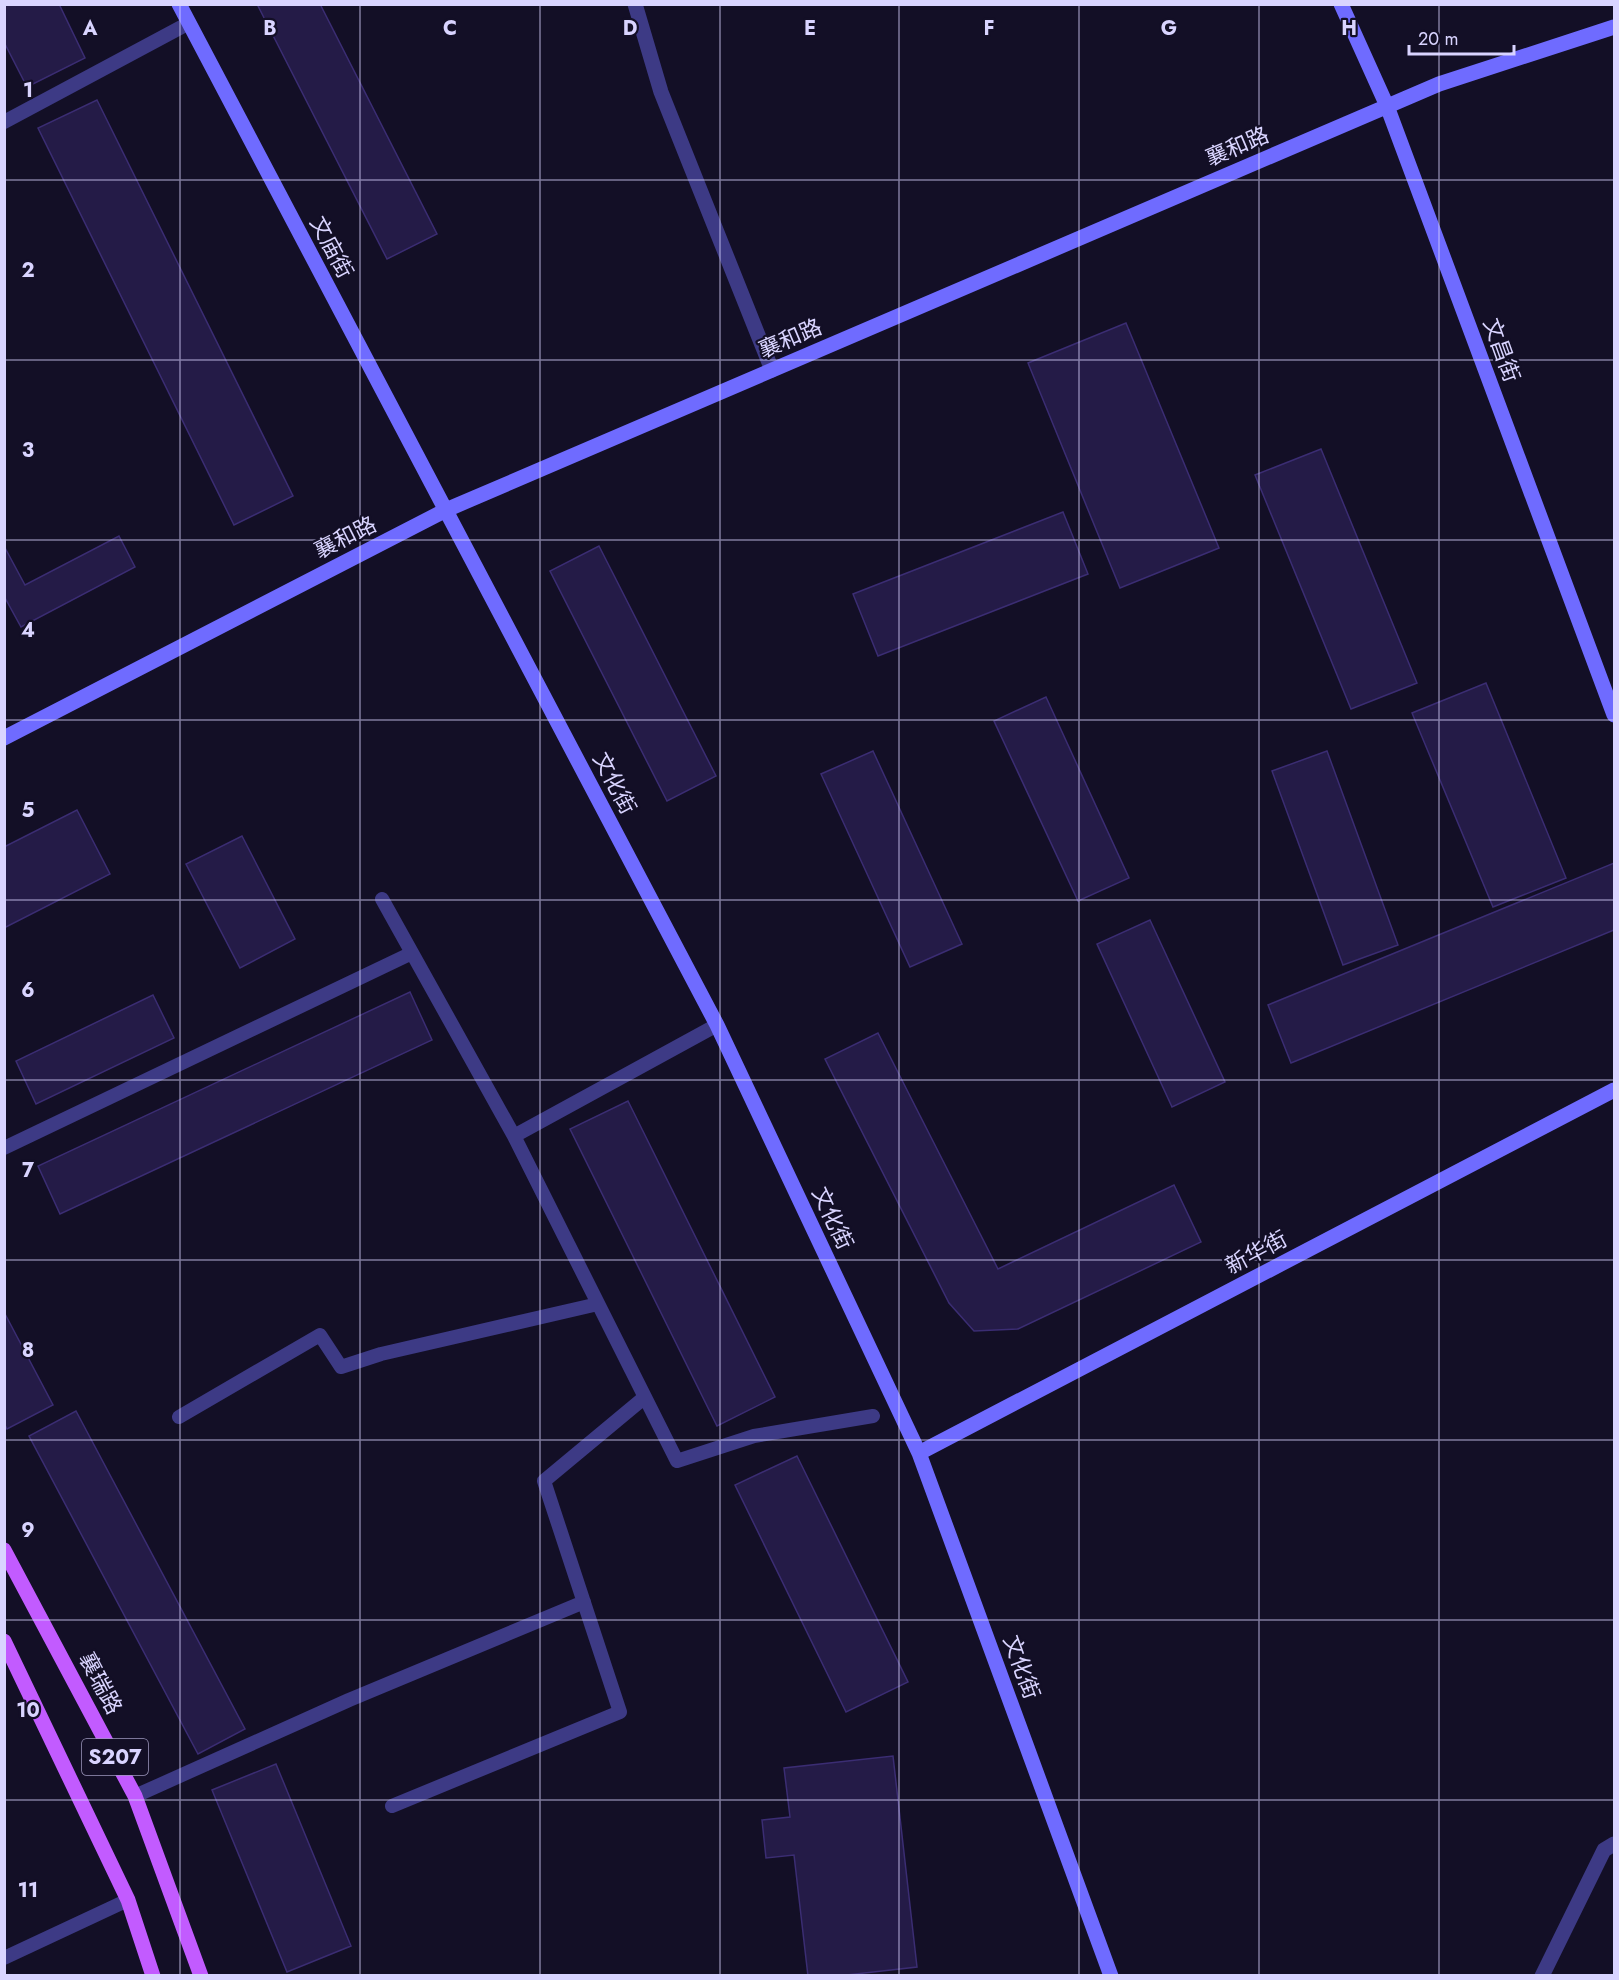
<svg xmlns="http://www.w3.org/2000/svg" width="1619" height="1980" font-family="Jost,'Noto Sans SC',sans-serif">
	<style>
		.building { fill: #241b47; stroke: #3b2d73; stroke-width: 1.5 }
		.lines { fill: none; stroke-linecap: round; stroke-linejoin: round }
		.lane { stroke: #3d3a85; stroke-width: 14 }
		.street { stroke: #3d3a85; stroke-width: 15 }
		.secondary { stroke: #6f6bff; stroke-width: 15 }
		.primary { stroke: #c25bff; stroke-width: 15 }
		.grid { fill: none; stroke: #d9d4ff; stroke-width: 1.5; stroke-opacity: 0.55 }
		.labels { text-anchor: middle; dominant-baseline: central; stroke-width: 4.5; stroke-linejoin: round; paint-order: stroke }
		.shield { fill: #130f26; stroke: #9e99be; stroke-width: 1.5 }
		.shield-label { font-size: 21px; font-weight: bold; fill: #d9d4ff }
		.street-label { font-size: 22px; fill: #d9d4ff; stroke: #130f26 }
		.grid-label { font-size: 20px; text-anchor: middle; font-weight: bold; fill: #d9d4ff; stroke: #130f26; stroke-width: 4.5; stroke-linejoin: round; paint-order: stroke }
	</style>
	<rect width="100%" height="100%" fill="#130f26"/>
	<path class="building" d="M 4,4 L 59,4 L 85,58 L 27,87 L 4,42 Z
		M 257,4 L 320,4 L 437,234 L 387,259 Z
		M 97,100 L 293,496 L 234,525 L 38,128 Z
		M 1126,323 L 1219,548 L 1120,588 L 1028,363 Z
		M 1321,449 L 1417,683 L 1351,709 L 1255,475 Z
		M 1063,512 L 1088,574 L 878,656 L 853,594 Z
		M 119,536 L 135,567 L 21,627 L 4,596 L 4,546 L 25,585 Z
		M 599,546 L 716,776 L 667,801 L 550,571 Z
		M 1486,683 L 1566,878 L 1493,907 L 1412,713 Z
		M 1046,697 L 1129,878 L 1078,901 L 994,721 Z
		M 873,751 L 962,944 L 910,967 L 821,774 Z
		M 1327,751 L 1398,945 L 1343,965 L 1272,771 Z
		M 77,810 L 110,874 L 4,928 L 4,847 Z
		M 242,836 L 295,939 L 240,968 L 186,864 Z
		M 1614,863 L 1614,930 L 1291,1063 L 1268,1005 Z
		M 1150,920 L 1225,1082 L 1172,1107 L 1097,944 Z
		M 410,992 L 432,1040 L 60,1214 L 38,1166 Z
		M 153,995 L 174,1038 L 36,1104 L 16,1061 Z
		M 878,1033 L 998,1269 L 1174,1185 L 1201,1242 L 1018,1329 L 974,1331 L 949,1303 L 825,1059 Z
		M 628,1101 L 775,1397 L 717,1426 L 570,1129 Z
		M 4,1312 L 53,1405 L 7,1429 L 4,1423 Z
		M 76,1411 L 245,1729 L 198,1754 L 29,1436 Z
		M 797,1456 L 908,1682 L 846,1712 L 735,1485 Z
		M 893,1756 L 917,1967 L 838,1976 L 808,1976 L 794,1855 L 766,1858 L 762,1820 L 790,1817 L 784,1768 Z
		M 276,1764 L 351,1946 L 287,1972 L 212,1790 Z"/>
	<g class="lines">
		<path class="lane" d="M 4,122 L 189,23
			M 382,899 L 514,1136 L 717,1025
			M 514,1136 L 677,1461 L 754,1436 L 873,1416
			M 4,1148 L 412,953
			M 179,1417 L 320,1335 L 341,1367 L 381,1354 L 598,1304
			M 135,1796 L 349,1700 L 584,1602
			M 392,1806 L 620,1712 L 544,1481 L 645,1397
			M 4,1958 L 128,1900"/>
		<path class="street" d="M 635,4 L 661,92 L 772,370
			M 1542,1976 L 1604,1850 L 1614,1844"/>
		<path class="secondary" d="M 179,4 L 717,1025 L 919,1453 L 1111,1976
			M 1341,4 L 1387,106 L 1614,715
			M 4,738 L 446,510 L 1439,84 L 1614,27
			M 919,1453 L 1614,1090"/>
		<path class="primary" d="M 4,1550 L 135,1796 L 201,1976
			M 4,1641 L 128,1900 L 153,1976"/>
	</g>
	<path class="grid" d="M 180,4 L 180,1976M 360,4 L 360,1976M 540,4 L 540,1976M 720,4 L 720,1976M 899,4 L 899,1976M 1079,4 L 1079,1976M 1259,4 L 1259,1976M 1439,4 L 1439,1976M 4,180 L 1614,180M 4,360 L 1614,360M 4,540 L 1614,540M 4,720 L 1614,720M 4,900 L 1614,900M 4,1080 L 1614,1080M 4,1260 L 1614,1260M 4,1440 L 1614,1440M 4,1620 L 1614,1620M 4,1800 L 1614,1800"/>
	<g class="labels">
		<rect class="shield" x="82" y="1739" width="66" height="36" rx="4.5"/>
		<g class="shield-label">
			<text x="115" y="1757">S207</text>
		</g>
		<g class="street-label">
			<text transform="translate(1237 146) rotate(-23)">襄和路</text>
			<text transform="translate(332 247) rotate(62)">文庙街</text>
			<text transform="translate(790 338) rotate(-23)">襄和路</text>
			<text transform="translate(1502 350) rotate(70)">文昌街</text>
			<text transform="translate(345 537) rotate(-27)">襄和路</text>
			<text transform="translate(615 783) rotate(62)">文化街</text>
			<text transform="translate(833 1218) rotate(65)">文化街</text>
			<text transform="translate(1256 1252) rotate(-28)">新华街</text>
			<text transform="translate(1022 1667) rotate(70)">文化街</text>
			<text transform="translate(101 1683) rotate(62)">襄瑞路</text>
		</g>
	</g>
	<g class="grid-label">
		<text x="90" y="35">A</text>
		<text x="270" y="35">B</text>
		<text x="450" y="35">C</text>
		<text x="630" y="35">D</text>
		<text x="810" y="35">E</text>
		<text x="989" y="35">F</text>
		<text x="1169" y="35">G</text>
		<text x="1349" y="35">H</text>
		<text x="28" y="97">1</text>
		<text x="28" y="277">2</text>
		<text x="28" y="457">3</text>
		<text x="28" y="637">4</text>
		<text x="28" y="817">5</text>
		<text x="28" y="997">6</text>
		<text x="28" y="1177">7</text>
		<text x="28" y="1357">8</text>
		<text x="28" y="1537">9</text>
		<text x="28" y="1717">10</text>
		<text x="28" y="1897">11</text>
	</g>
	<rect width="1619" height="1980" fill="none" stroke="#d9d4ff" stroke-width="12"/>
	<path d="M1409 45v9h105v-9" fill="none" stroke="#d9d4ff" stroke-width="3"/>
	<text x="1418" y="45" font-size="18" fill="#d9d4ff" stroke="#130f26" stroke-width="4.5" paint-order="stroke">20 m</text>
</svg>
